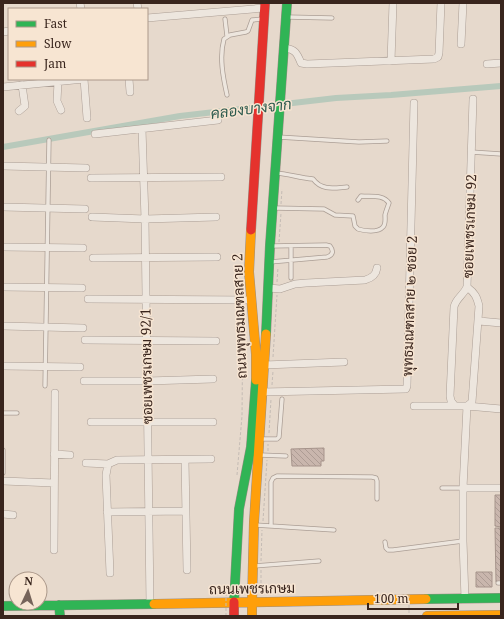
<svg xmlns="http://www.w3.org/2000/svg" width="504" height="619" font-family="'Noto Serif',Sarabun,serif">
	<style>
		.lines { fill: none; stroke-linecap: round; stroke-linejoin: round }
		.canal { stroke: #b8c9bb; stroke-width: 6 }
		.building { fill: url(#building-back-hatch); stroke: #a6948b }
		.lane-casing { stroke: #ab9e95; stroke-width: 5 }
		.street-casing { stroke: #ab9e95; stroke-width: 8 }
		.fast-casing { stroke: #9a8e85; stroke-width: 10 }
		.slow-casing { stroke: #9a8e85; stroke-width: 10 }
		.jam-casing { stroke: #9a8e85; stroke-width: 10 }
		.path { stroke: #c5bcb5; stroke-width: 1; stroke-dasharray: 3 2; stroke-linecap: butt }
		.lane { stroke: #ede6de; stroke-width: 3.5 }
		.street { stroke: #ede6de; stroke-width: 7 }
		.fast { stroke: #30b455; stroke-width: 9 }
		.slow { stroke: #ff9f0a; stroke-width: 9 }
		.jam { stroke: #e5322d; stroke-width: 9 }
		.path-bridge { stroke: #c5bcb5; stroke-width: 1; stroke-dasharray: 3 2; stroke-linecap: butt }
		.labels { text-anchor: middle; dominant-baseline: central; stroke-width: 3; stroke-linejoin: round; paint-order: stroke }
		.street-label { font-size: 14px; fill: #39251d; stroke: #f7e5d2 }
		.water-label { font-size: 15px; font-style: italic; fill: #2c5a4e; stroke: #f7e5d2 }
	</style>
	<defs>
		<pattern id="building-back-hatch" width="6" height="6" patternUnits="userSpaceOnUse"><rect width="6" height="6" fill="#c9b6ad"/><path d="M-1 5l2 2M0 0l6 6M5-1l2 2" fill="none" stroke="#ad9c94"/></pattern>
	</defs>
	<rect width="100%" height="100%" fill="#e6d9cc"/>
	<g class="lines">
		<path class="canal" d="M 3,147 L 180,116 L 336,98 L 391,95 L 501,86"/>
	</g>
	<path class="building" d="M 324,448 L 324,461 L 321,461 L 321,466 L 292,466 L 291,449 Z
		M 495,495 L 501,495 L 501,527 L 495,526 Z
		M 495,528 L 501,528 L 501,582 L 496,582 Z
		M 476,572 L 492,572 L 492,587 L 476,587 Z"/>
	<g class="lines">
		<defs>
			<path id="lane" d="M 287,17 L 332,18
				M 225,19 L 227,36
				M 227,95 C 223,77 219,57 224,39 L 230,35 L 246,32 L 248,31 L 252,20 L 264,19
				M 278,137 L 359,142 L 387,141
				M 471,152 L 501,154
				M 276,173 C 289,174 300,178 313,179 C 322,191 334,188 347,187
				M 274,208 L 324,209 L 335,215 L 353,216 L 355,226 L 358,229 C 364,231 378,233 383,227 C 386,224 385,219 385,215 C 386,211 388,206 389,203 C 383,194 371,197 361,196 L 358,200
				M 270,262 L 327,257 C 333,255 334,251 330,246 L 326,245 L 271,246
				M 291,278 L 291,247
				M 45,386 L 49,140
				M 3,413 L 17,413
				M 260,439 L 277,439 L 279,437 L 282,399
				M 3,450 L 3,473
				M 260,455 L 286,456
				M 442,488 L 463,488
				M 255,525 L 271,526 L 271,482 L 273,478 L 277,476 L 372,477 L 376,478 L 377,481 L 377,499
				M 271,526 L 334,530
				M 385,542 L 386,548 L 388,550 L 393,550 L 463,541
				M 253,566 L 319,561
				M 498,583 L 501,583"/>
			<path id="street" d="M 80,3 L 81,9
				M 137,3 L 138,9
				M 147,18 L 264,8
				M 3,32 L 9,31
				M 461,44 L 463,3
				M 284,48 C 295,49 297,53 301,63 L 307,64 L 434,59 L 438,57 L 439,53 L 441,3
				M 391,61 L 393,3
				M 487,64 L 501,63
				M 84,79 L 87,118
				M 129,79 L 130,92
				M 58,82 L 57,101 L 61,110
				M 3,87 L 84,79
				M 19,111 L 25,106 L 22,85
				M 142,129 L 145,219 L 150,604
				M 95,134 L 218,120
				M 3,166 L 86,168
				M 91,178 L 221,177
				M 3,207 L 85,209
				M 92,217 L 145,219 L 216,217
				M 3,247 L 83,248
				M 93,258 L 217,257
				M 3,287 L 82,288
				M 269,288 L 280,289 L 295,284 L 306,283 L 365,280 C 372,278 376,275 377,268
				M 88,299 L 251,300
				M 479,321 L 501,323
				M 3,326 L 83,328
				M 85,340 L 216,341
				M 264,365 L 344,362
				M 3,366 L 80,367
				M 84,381 L 147,381 L 213,379
				M 262,392 L 406,389 L 407,386 L 414,103
				M 414,406 L 455,406
				M 467,406 L 472,402 L 479,306 C 477,297 475,293 467,287
				M 467,406 L 501,409
				M 91,422 L 213,422
				M 54,454 L 70,455
				M 185,460 L 187,570
				M 86,463 L 108,464 L 117,460 L 211,459
				M 108,464 L 106,475 L 110,573
				M 3,481 L 54,483
				M 463,488 L 501,488
				M 107,512 L 185,511
				M 3,514 L 13,515
				M 54,550 L 55,393
				M 465,599 L 463,541 L 463,488 L 467,406 L 455,406 L 451,401 L 450,396 L 454,307 C 456,298 463,296 467,287 L 473,99"/>
			<path id="fast" d="M 266,334 L 270,245 L 287,3
				M 426,599 L 501,598
				M 234,602 L 239,509 L 251,447 L 256,380
				M 59,605 L 60,616
				M 3,606 L 154,604"/>
			<path id="slow" d="M 251,230 L 249,272 L 256,354 L 256,380
				M 252,602 L 254,522 L 266,334
				M 252,602 L 252,616
				M 154,604 L 426,599
				M 427,616 L 501,615"/>
			<path id="jam" d="M 251,230 L 265,3
				M 234,602 L 234,616"/>
		</defs>
		<use href="#lane" class="lane-casing"/>
		<use href="#street" class="street-casing"/>
		<use href="#fast" class="fast-casing"/>
		<use href="#slow" class="slow-casing"/>
		<use href="#jam" class="jam-casing"/>
		<path class="path" d="M 281,204 L 282,189
			M 279,242 L 281,213
			M 277,282 L 278,267
			M 273,357 L 277,295
			M 272,385 L 273,371
			M 269,433 L 271,399
			M 268,451 L 268,444
			M 237,475 L 242,416 L 243,306
			M 263,521 L 267,460
			M 261,561 L 262,530
			M 261,570 L 261,593
			M 224,593 L 224,584 L 225,584 L 226,587
			M 263,594 L 264,586"/>
		<use href="#lane" class="lane"/>
		<use href="#street" class="street"/>
		<use href="#fast" class="fast"/>
		<use href="#slow" class="slow"/>
		<use href="#jam" class="jam"/>
		<path class="path-bridge" d="M 409,595 L 409,616
			M 226,616 L 226,587 L 264,586"/>
	</g>
	<g class="labels">
		<g class="street-label">
			<text transform="translate(469 226) rotate(-88)">ซอยเพชรเกษม 92</text>
			<text transform="translate(409 306) rotate(-88)">พุทธมณฑลสาย ๒ ซอย 2</text>
			<text transform="translate(239 316) rotate(-92)">ถนนพุทธมณฑลสาย 2</text>
			<text transform="translate(146 366) rotate(-91)">ซอยเพชรเกษม 92/1</text>
			<text transform="translate(252 588) rotate(-1)">ถนนเพชรเกษม</text>
		</g>
		<g class="water-label">
			<text transform="translate(251 108) rotate(-7)">คลองบางจาก</text>
		</g>
	</g>
	<rect width="504" height="619" fill="none" stroke="#39251d" stroke-width="8"/>
	<rect x="8" y="8" width="140" height="72" fill="#f7e5d2" stroke="#ab988a"/>
	<rect x="16" y="21" width="20" height="6" fill="#30b455" stroke="#ab988a"/>
	<text x="44" y="28" font-size="12" fill="#39251d">Fast</text>
	<rect x="16" y="41" width="20" height="6" fill="#ff9f0a" stroke="#ab988a"/>
	<text x="44" y="48" font-size="12" fill="#39251d">Slow</text>
	<rect x="16" y="61" width="20" height="6" fill="#e5322d" stroke="#ab988a"/>
	<text x="44" y="68" font-size="12" fill="#39251d">Jam</text>
	<g transform="translate(28 591) rotate(4)"><circle r="19" fill="#f7e5d2" stroke="#ab988a"/>
	<path d="M0-3L7 15L0 10L-7 15Z" fill="#76645a"/>
	<text y="-6" font-size="11" font-weight="bold" text-anchor="middle" fill="#39251d">N</text>
	</g>
	<path d="M368 603v6h90v-6" fill="none" stroke="#39251d" stroke-width="2"/>
	<text x="374" y="603" font-size="12" fill="#39251d" stroke="#f7e5d2" stroke-width="3" paint-order="stroke">100 m</text>
</svg>
